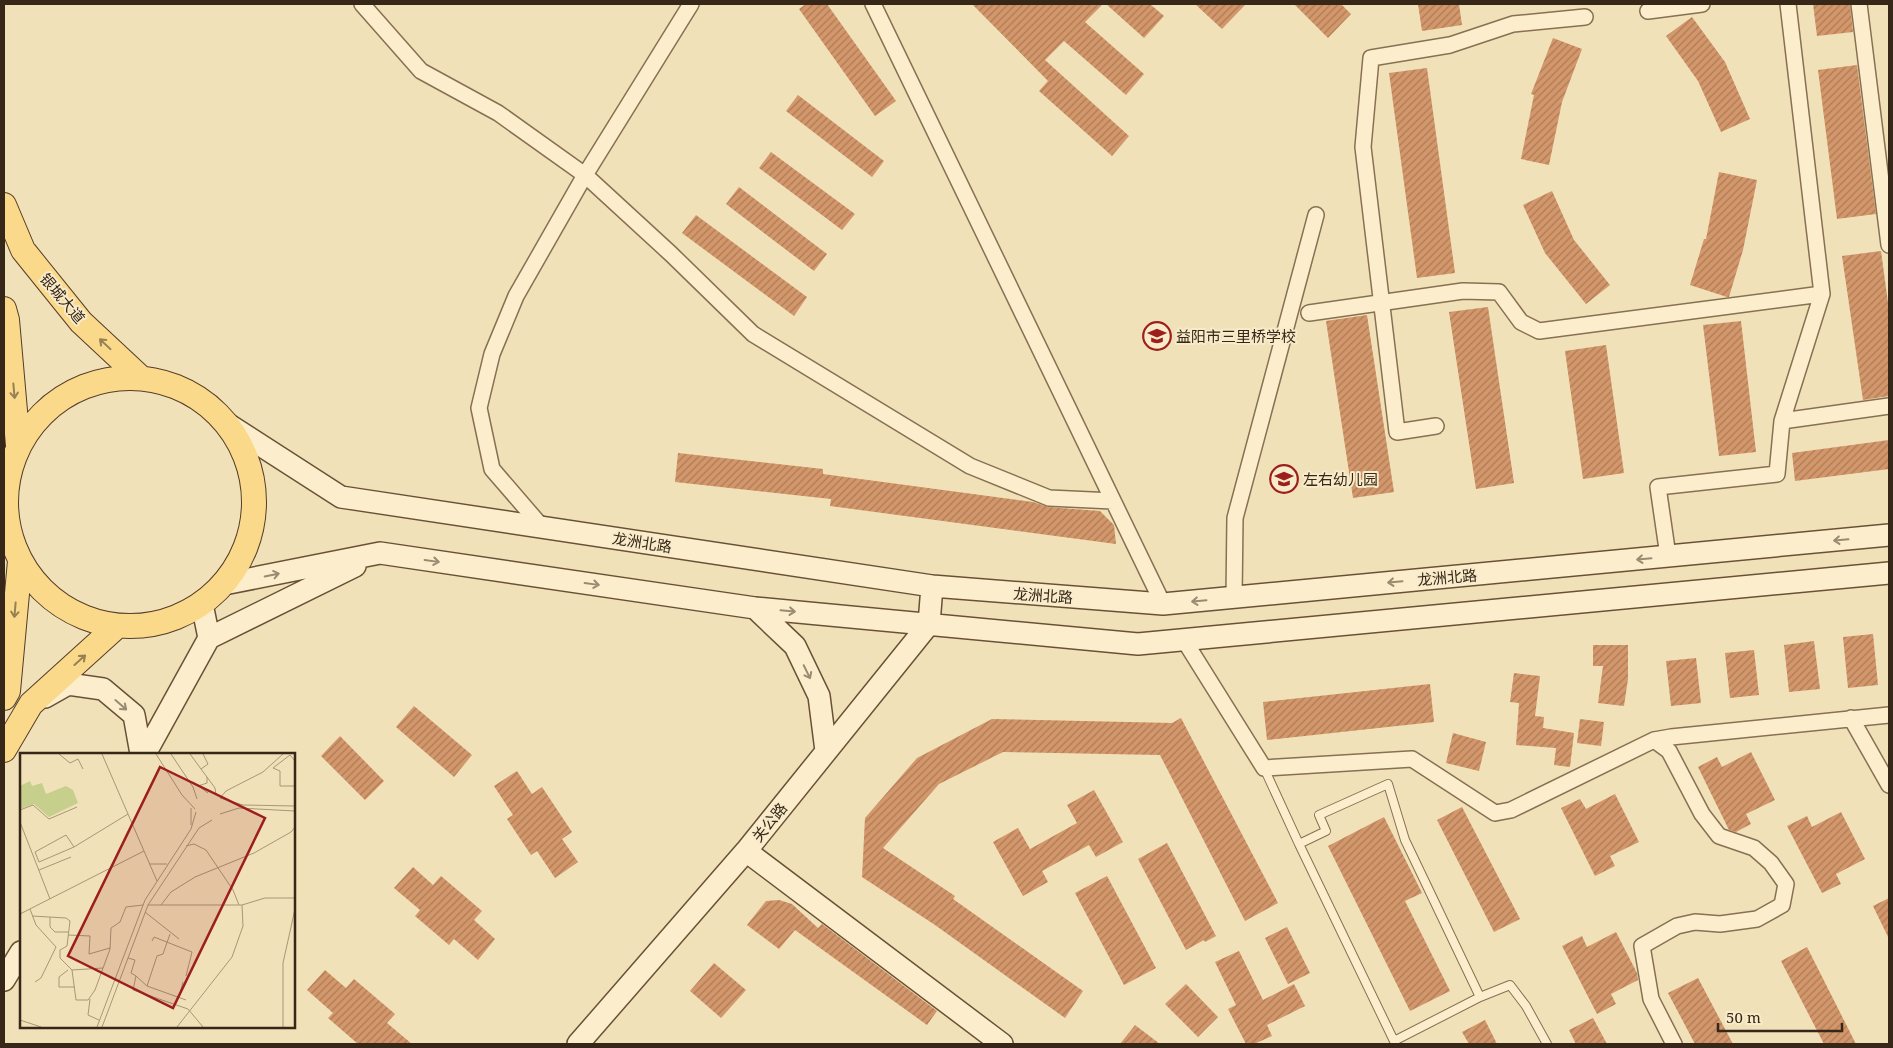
<svg xmlns="http://www.w3.org/2000/svg" width="1893" height="1048" font-family="'Noto Serif','Noto Sans SC',serif">
	<style>
		.building { fill: url(#building-hatch) }
		.lines { fill: none; stroke-linecap: round; stroke-linejoin: round }
		.lane-casing { stroke: #887052; stroke-width: 10 }
		.street-casing { stroke: #887052; stroke-width: 18 }
		.secondary-casing { stroke: #6a5136; stroke-width: 24 }
		.primary-casing { stroke: #553d28; stroke-width: 26 }
		.lane { stroke: #fceecc; stroke-width: 8 }
		.street { stroke: #fceecc; stroke-width: 15 }
		.secondary { stroke: #fceecc; stroke-width: 21 }
		.primary { stroke: #fad98b; stroke-width: 24 }
		.oneway { stroke: #988052 }
		.oneway2 { stroke: #998a72 }
		.labels { text-anchor: middle; dominant-baseline: central; stroke-width: 4; stroke-linejoin: round; paint-order: stroke }
		.street-label { font-size: 15px; fill: #362719; stroke: #f8ebc9 }
		.poi-label { font-size: 15px; fill: #362719; stroke: #f8ebc9; text-anchor: start }
		.inset-road { fill: none; stroke: #a69778; stroke-width: 1 }
		.view { fill: #9c1e1d; fill-opacity: 0.15; stroke: #9c1e1d; stroke-width: 2.5 }
		.inset-edge { fill: none; stroke: #362719; stroke-width: 2.5 }
	</style>
	<defs>
		<pattern id="building-hatch" width="6" height="6" patternUnits="userSpaceOnUse" patternTransform="scale(1.25)"><rect width="6" height="6" fill="#d3976b"/><path d="M-1 1l2-2M0 6l6-6M5 7l2-2" fill="none" stroke="#ac7b57"/></pattern>
	</defs>
	<rect width="100%" height="100%" fill="#f1e1b8"/>
	<path class="building" d="M 806,4 L 827,4 L 896,101 L 875,116 L 799,9 Z
		M 972,4 L 1103,4 L 1085,22 L 1144,74 L 1126,95 L 1064,41 L 1045,60 L 1129,136 L 1112,156 L 1039,91 L 1048,81 Z
		M 1106,4 L 1150,4 L 1164,16 L 1144,38 Z
		M 1195,4 L 1246,4 L 1222,29 Z
		M 1294,4 L 1341,4 L 1351,14 L 1328,38 Z
		M 1418,4 L 1459,4 L 1462,25 L 1422,31 Z
		M 1813,4 L 1850,4 L 1853,32 L 1817,36 Z
		M 1692,17 L 1725,62 L 1750,119 L 1721,132 L 1698,81 L 1666,36 Z
		M 1553,38 L 1582,49 L 1562,102 L 1549,165 L 1521,159 L 1534,95 L 1531,94 Z
		M 1857,65 L 1876,214 L 1837,219 L 1818,70 Z
		M 1427,68 L 1455,273 L 1417,278 L 1389,73 Z
		M 798,95 L 884,161 L 872,177 L 786,111 Z
		M 771,152 L 855,214 L 842,230 L 759,168 Z
		M 1719,172 L 1757,180 L 1743,250 L 1729,297 L 1727,297 L 1690,285 L 1704,239 L 1706,239 Z
		M 739,187 L 827,254 L 814,271 L 726,204 Z
		M 1552,191 L 1574,240 L 1610,285 L 1586,304 L 1545,253 L 1523,205 Z
		M 696,215 L 807,297 L 794,316 L 682,233 Z
		M 1881,251 L 1889,310 L 1889,396 L 1863,400 L 1842,256 Z
		M 1488,307 L 1514,483 L 1476,489 L 1449,312 Z
		M 1367,315 L 1394,492 L 1353,498 L 1326,321 Z
		M 1741,321 L 1756,452 L 1719,456 L 1703,325 Z
		M 1606,345 L 1624,473 L 1583,479 L 1565,351 Z
		M 1889,440 L 1889,469 L 1795,481 L 1792,453 Z
		M 678,453 L 823,469 L 823,474 L 1033,502 L 1048,507 L 1100,511 L 1114,525 L 1116,544 L 830,506 L 831,499 L 675,482 Z
		M 1873,634 L 1878,685 L 1848,688 L 1843,637 Z
		M 1814,641 L 1820,689 L 1789,692 L 1784,645 Z
		M 1593,645 L 1628,645 L 1628,679 L 1624,706 L 1598,703 L 1603,666 L 1593,666 Z
		M 1754,650 L 1759,695 L 1730,698 L 1725,653 Z
		M 1696,658 L 1701,703 L 1671,706 L 1666,661 Z
		M 1514,673 L 1540,676 L 1535,716 L 1544,717 L 1543,728 L 1574,733 L 1570,767 L 1554,765 L 1556,748 L 1516,745 L 1519,703 L 1510,702 Z
		M 1430,684 L 1434,722 L 1267,740 L 1263,702 Z
		M 414,706 L 472,755 L 454,777 L 396,727 Z
		M 1181,718 L 1278,903 L 1245,921 L 1160,755 L 1003,752 L 939,784 L 883,848 L 955,896 L 953,899 L 1083,991 L 1065,1018 L 935,925 L 862,877 L 865,818 L 917,758 L 992,719 L 1172,723 Z
		M 1580,719 L 1604,722 L 1601,746 L 1577,743 Z
		M 1453,733 L 1486,742 L 1479,771 L 1446,763 Z
		M 340,736 L 384,781 L 365,800 L 321,756 Z
		M 1751,752 L 1775,800 L 1746,814 L 1751,824 L 1736,832 L 1729,830 L 1698,767 L 1717,757 L 1722,767 Z
		M 517,771 L 532,794 L 542,787 L 572,832 L 562,839 L 578,862 L 555,878 L 537,851 L 531,855 L 507,819 L 513,815 L 494,786 Z
		M 1094,790 L 1123,842 L 1096,857 L 1089,845 L 1042,871 L 1048,882 L 1023,896 L 993,842 L 1018,828 L 1030,849 L 1077,823 L 1067,805 Z
		M 1615,794 L 1639,842 L 1610,856 L 1615,866 L 1595,876 L 1561,808 L 1580,799 L 1586,809 Z
		M 1462,807 L 1520,919 L 1494,932 L 1437,820 Z
		M 1841,812 L 1865,859 L 1836,874 L 1841,884 L 1822,893 L 1787,826 L 1807,816 L 1812,827 Z
		M 1384,817 L 1422,893 L 1405,901 L 1450,991 L 1410,1011 L 1328,846 Z
		M 1167,843 L 1216,936 L 1205,942 L 1204,940 L 1186,950 L 1138,859 Z
		M 413,867 L 433,885 L 441,876 L 482,911 L 474,920 L 495,939 L 478,960 L 454,939 L 449,945 L 415,916 L 420,910 L 394,888 Z
		M 1107,876 L 1156,968 L 1124,985 L 1075,893 Z
		M 1889,898 L 1889,939 L 1873,906 Z
		M 779,900 L 792,904 L 818,928 L 822,924 L 937,1011 L 927,1025 L 795,930 L 779,949 L 747,925 L 766,901 Z
		M 1287,927 L 1310,973 L 1288,984 L 1265,938 Z
		M 1616,932 L 1637,973 L 1638,980 L 1611,994 L 1616,1004 L 1597,1014 L 1562,946 L 1582,936 L 1587,947 Z
		M 1807,947 L 1856,1044 L 1824,1044 L 1781,961 Z
		M 1239,951 L 1263,1000 L 1294,984 L 1305,1006 L 1267,1025 L 1272,1036 L 1254,1044 L 1246,1044 L 1228,1009 L 1236,1005 L 1215,962 Z
		M 714,963 L 746,990 L 721,1018 L 690,991 Z
		M 325,970 L 346,988 L 354,979 L 395,1014 L 387,1023 L 412,1044 L 358,1044 L 328,1018 L 333,1013 L 307,990 Z
		M 1698,978 L 1733,1044 L 1695,1044 L 1668,993 Z
		M 1186,984 L 1218,1017 L 1198,1037 L 1165,1004 Z
		M 1593,1018 L 1607,1044 L 1576,1044 L 1569,1030 Z
		M 1485,1020 L 1497,1044 L 1469,1044 L 1462,1032 Z
		M 1135,1025 L 1160,1044 L 1120,1044 Z"/>
	<g class="lines">
		<defs>
			<path id="lane" d="M 1264,768 L 1299,844 L 1326,831 L 1319,815 L 1388,784 L 1405,840 L 1480,997 L 1394,1041 L 1299,844
				M 1480,997 L 1510,985 L 1526,1006 L 1547,1044"/>
			<path id="street" d="M 362,4 L 421,71 L 498,113 L 585,175 L 671,254 L 753,334 L 970,466 L 1049,498 L 1113,501
				M 873,4 L 1163,604
				M 1788,4 L 1822,294
				M 1859,4 L 1889,245
				M 1648,11 L 1702,4
				M 1309,313 L 1463,291 L 1499,292 L 1521,322 L 1539,331 L 1822,294 L 1782,421
				M 1436,426 L 1397,432 L 1363,147 L 1371,58 L 1450,45 L 1513,24 L 1585,17
				M 542,527 L 492,469 L 479,408 L 492,354 L 516,296 L 585,175 L 691,4
				M 1668,556 L 1658,487 L 1777,474 L 1782,421 L 1889,406
				M 1234,597 L 1235,518 L 1316,215
				M 1184,640 L 1264,768 L 1412,759 L 1495,813 L 1511,810 L 1654,740 L 1671,737 L 1889,715
				M 1851,718 L 1889,785
				M 1654,740 L 1669,751 L 1702,814 L 1719,836 L 1754,848 L 1771,863 L 1786,884 L 1782,905 L 1757,919 L 1720,924 L 1695,922 L 1677,926 L 1642,946 L 1651,999 L 1674,1044"/>
			<path id="secondary" d="M 223,421 L 341,497 L 932,586 L 1163,604 L 1889,535
				M 4,487 L 6,486
				M 224,584 L 380,553 L 755,608 L 1138,644 L 1889,573
				M 755,608 L 795,646 L 819,696 L 826,751
				M 209,638 L 355,566
				M 45,697 L 68,684 L 103,689 L 134,715 L 141,754
				M 145,754 L 209,638 L 202,604
				M 746,851 L 1002,1044
				M 4,980 L 21,952
				M 578,1044 L 746,851 L 929,624 L 932,586"/>
			<path id="primary" d="M 4,205 L 23,250 L 81,322 L 141,378
				M 4,309 L 7,320 L 18,445
				M6 502a124 124 0 1 1 248 0a124 124 0 1 1-248 0Z
				M 4,698 L 8,691 L 20,561
				M 4,750 L 31,704 L 116,627"/>
		</defs>
		<use href="#lane" class="lane-casing"/>
		<use href="#street" class="street-casing"/>
		<use href="#secondary" class="secondary-casing"/>
		<use href="#primary" class="primary-casing"/>
		<use href="#lane" class="lane"/>
		<use href="#street" class="street"/>
		<use href="#secondary" class="secondary"/>
		<use href="#primary" class="primary"/>
	</g>
	<defs><path id="oneway-shaft" d="M-6 0H5M1.5-3L5.5 0L1.5 3" fill="none" stroke-width="1.6" stroke-linecap="round" stroke-linejoin="round" transform="scale(1.25)"/></defs>
	<g class="oneway">
		<use href="#oneway-shaft" transform="translate(105 344) rotate(-137)"/>
		<use href="#oneway-shaft" transform="translate(14 391) rotate(85)"/>
		<use href="#oneway-shaft" transform="translate(15 610) rotate(95)"/>
		<use href="#oneway-shaft" transform="translate(80 660) rotate(-42)"/>
	</g>
	<g class="oneway2">
		<use href="#oneway-shaft" transform="translate(1841 540) rotate(175)"/>
		<use href="#oneway-shaft" transform="translate(1644 559) rotate(175)"/>
		<use href="#oneway-shaft" transform="translate(432 561) rotate(8)"/>
		<use href="#oneway-shaft" transform="translate(272 575) rotate(-11)"/>
		<use href="#oneway-shaft" transform="translate(1395 582) rotate(175)"/>
		<use href="#oneway-shaft" transform="translate(592 584) rotate(8)"/>
		<use href="#oneway-shaft" transform="translate(1199 601) rotate(175)"/>
		<use href="#oneway-shaft" transform="translate(788 611) rotate(5)"/>
		<use href="#oneway-shaft" transform="translate(807 672) rotate(64)"/>
		<use href="#oneway-shaft" transform="translate(121 705) rotate(41)"/>
	</g>
	<defs>
		<symbol id="school-ring" viewBox="-11 -11 22 22"><circle r="9.5" fill="#f8ebc9" stroke="#9c1e1d" stroke-width="1.5"/><path d="M0-5L7-2L0 1L-7-2ZM-4 1L0 2.5L4 1V4Q0 6-4 4Z" fill="#9c1e1d"/></symbol>
	</defs>
	<g fill-rule="evenodd">
		<use href="#school-ring" x="1141" y="320" width="32" height="32"/>
		<use href="#school-ring" x="1268" y="463" width="32" height="32"/>
	</g>
	<g class="labels">
		<g class="street-label">
			<text transform="translate(63 298) rotate(50)">银城大道</text>
			<text transform="translate(642 542) rotate(9)">龙洲北路</text>
			<text transform="translate(1447 577) rotate(-5)">龙洲北路</text>
			<text transform="translate(1043 595) rotate(4)">龙洲北路</text>
			<text transform="translate(769 822) rotate(-51)">关公路</text>
		</g>
		<g class="poi-label">
			<text x="1176" y="336">益阳市三里桥学校</text>
			<text x="1303" y="479">左右幼儿园</text>
		</g>
	</g>
	<g transform="translate(20 753)">
		<rect width="275" height="275" fill="#f1e1b8"/>
		<path d="M 10,28 L 12,33 L 22,30 L 26,41 L 46,33 L 53,37 L 58,50 L 29,64 L 14,51 L 0,56 L 0,33 Z" fill="#c7cf8c"/>
		<path class="inset-road" d="M 39,1 L 50,10 L 58,6 L 63,16M 82,1 L 137,128M 136,1 L 162,42 L 175,56M 151,1 L 173,34 L 177,46M 170,1 L 195,35 L 196,42M 275,8 L 270,2 L 253,15 L 260,18 L 260,33 L 275,33M 181,16 L 188,11 L 183,1M 173,29 L 188,40M 178,33 L 187,30 L 187,24M 200,45 L 206,38 L 243,19 L 263,1M 200,45 L 223,52 L 275,53M 171,55 L 171,72M 0,57 L 13,52 L 29,66 L 57,54M 200,61 L 219,55 L 275,58M 0,69 L 30,146M 46,82 L 54,94 L 19,109 L 15,99 ZM 166,93 L 174,91 L 186,97 L 213,137 L 219,152M 54,94 L 108,61M 130,111 L 147,111M 19,117 L 51,104M 128,152 L 222,152 L 245,145 L 275,145M 141,152 L 151,139 L 175,124 L 234,100 L 271,79 L 275,74M 10,156 L 16,172 L 36,194 L 21,225 L 15,229M 125,159 L 159,186M 0,161 L 124,98M 12,163 L 46,165 L 50,168 L 47,193 L 40,197 L 40,205 L 52,217M 30,164 L 30,174 L 35,179 L 49,179M 48,182 L 70,183 L 69,201 L 90,195M 132,188 L 134,184 L 172,199 L 166,223M 108,205 L 115,207 L 111,220 L 116,223 L 113,237 L 168,256 L 183,274M 83,215 L 52,217 L 56,247 L 68,247 L 75,237 L 90,196 L 91,175 L 100,169 L 106,154 L 123,152M 48,217 L 39,224 L 39,234 L 55,234M 116,223 L 127,233 L 137,203 L 143,201 L 150,181M 127,233 L 166,247M 159,244 L 163,229M 70,246 L 68,262 L 79,267M 0,267 L 21,274M 77,274 L 125,147 L 171,76 L 176,59M 82,274 L 128,152 L 179,75 L 192,67M 157,274 L 212,204 L 223,173 L 222,152M 263,274 L 263,210 L 275,156"/>
		<path class="view" d="M 140,14 L 245,65 L 153,255 L 48,203 Z"/>
		<rect width="275" height="275" class="inset-edge"/>
	</g>
	<rect width="1893" height="1048" fill="none" stroke="#362719" stroke-width="10"/>
	<path d="M1718 1023v8h124v-8" fill="none" stroke="#362719" stroke-width="2.5"/>
	<text x="1726" y="1023" font-size="15" fill="#362719" stroke="#f8ebc9" stroke-width="4" paint-order="stroke">50 m</text>
</svg>
